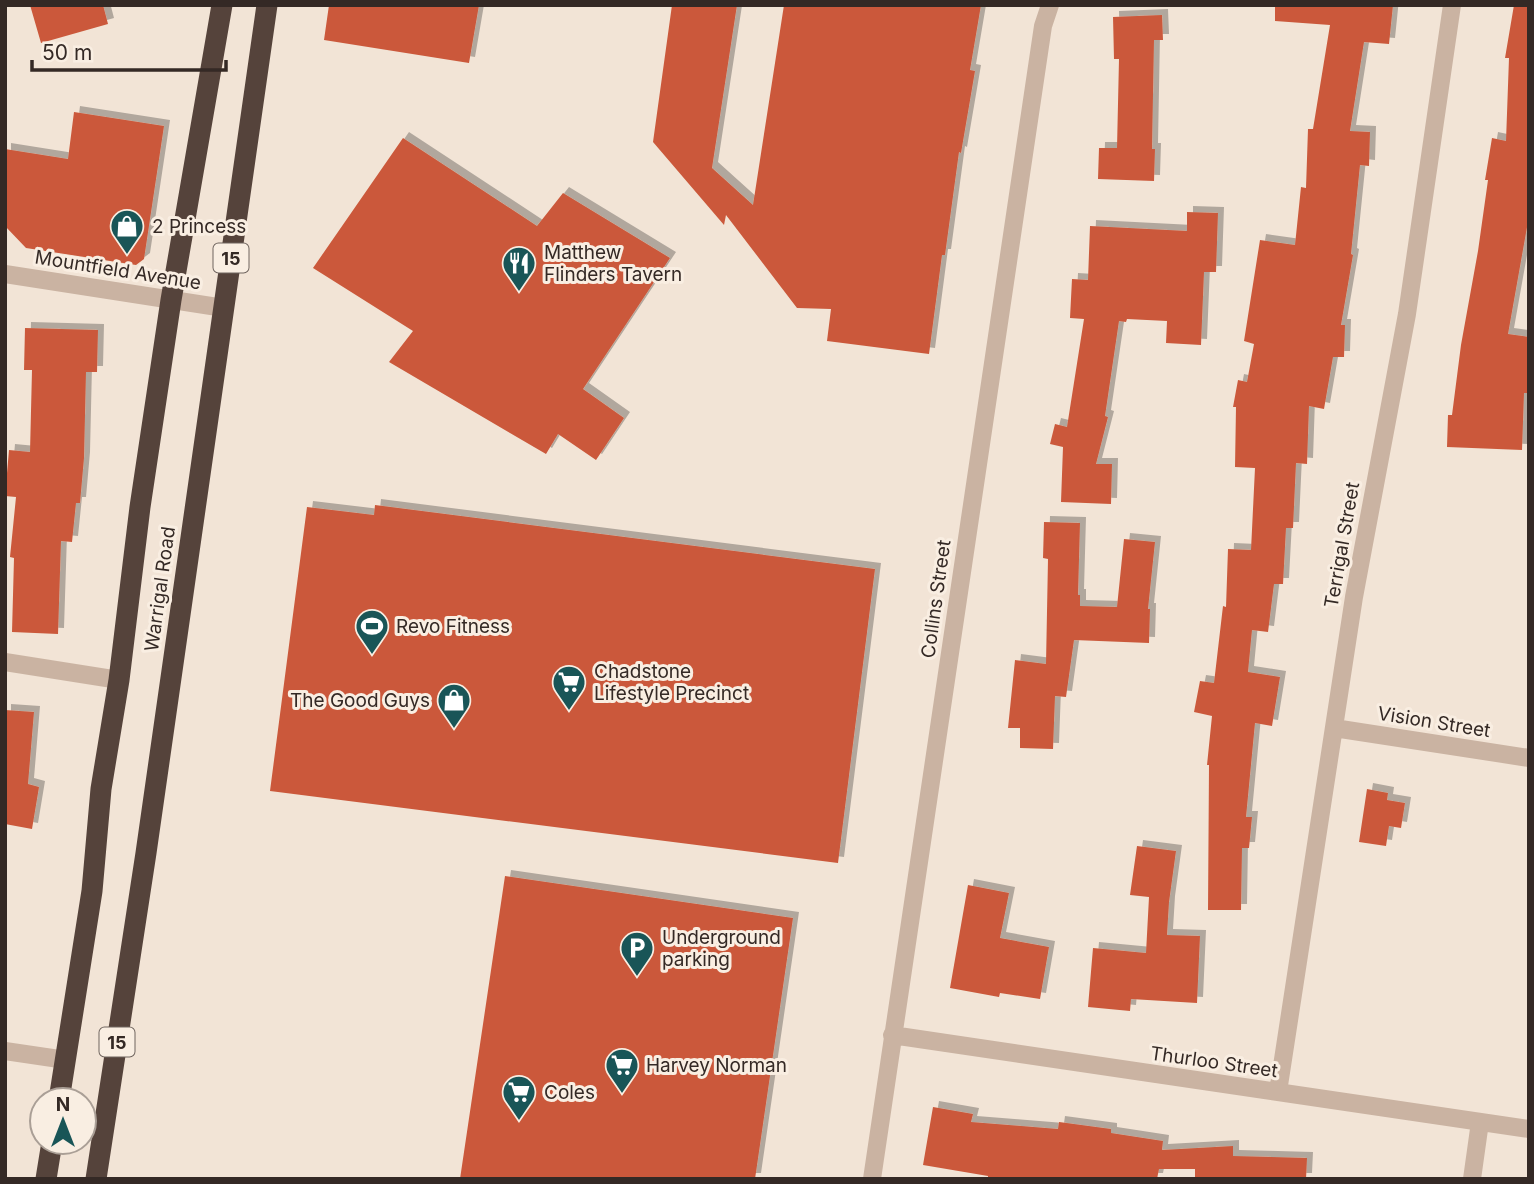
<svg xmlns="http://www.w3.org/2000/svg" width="1534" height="1184" font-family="Inter,sans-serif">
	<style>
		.building { fill: #cb593b; filter: url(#shadow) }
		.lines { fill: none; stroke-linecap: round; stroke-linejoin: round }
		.street { stroke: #cab3a2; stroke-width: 18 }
		.highway { stroke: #55433b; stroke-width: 21 }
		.labels { text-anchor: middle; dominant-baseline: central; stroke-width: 6; stroke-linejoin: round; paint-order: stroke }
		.shield { fill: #f9eee2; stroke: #6f645e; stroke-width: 2 }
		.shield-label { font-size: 18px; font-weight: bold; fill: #342925 }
		.poi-label { font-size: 19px; fill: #342925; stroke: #f9eee2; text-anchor: start }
		.street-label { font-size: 19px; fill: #342925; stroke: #f9eee2 }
	</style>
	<defs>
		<filter id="shadow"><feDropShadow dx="6" dy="-6" stdDeviation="0" flood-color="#0004"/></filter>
	</defs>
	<rect width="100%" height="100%" fill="#f2e4d6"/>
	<path class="building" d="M 30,5 L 103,5 L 108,24 L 41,43 Z
		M 329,5 L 479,5 L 469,63 L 324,40 Z
		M 672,5 L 737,5 L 712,168 L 753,205 L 784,5 L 981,5 L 970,70 L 975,71 L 961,153 L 959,152 L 945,255 L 942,255 L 929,354 L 827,341 L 831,309 L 797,308 L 726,215 L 724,225 L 653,142 Z
		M 1275,5 L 1393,5 L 1389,44 L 1364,42 L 1350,131 L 1370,132 L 1369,166 L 1360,165 L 1351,254 L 1353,255 L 1341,325 L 1345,325 L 1344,357 L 1333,357 L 1324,409 L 1309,406 L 1307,464 L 1296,463 L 1293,528 L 1286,528 L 1283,584 L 1274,584 L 1268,632 L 1252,630 L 1248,672 L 1280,677 L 1272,726 L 1255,723 L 1246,817 L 1252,817 L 1249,848 L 1242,848 L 1241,910 L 1208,910 L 1209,765 L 1207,765 L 1212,716 L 1194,712 L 1200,681 L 1214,683 L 1223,606 L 1226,607 L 1228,549 L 1251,550 L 1255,468 L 1235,467 L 1236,407 L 1233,407 L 1238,380 L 1247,382 L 1254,344 L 1244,341 L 1260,240 L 1295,245 L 1301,187 L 1306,188 L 1308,129 L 1313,129 L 1330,25 L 1275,21 Z
		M 1514,5 L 1529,5 L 1529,216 L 1508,334 L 1529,337 L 1529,393 L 1524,393 L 1522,450 L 1447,447 L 1448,415 L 1452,415 L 1461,345 L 1478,251 L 1488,180 L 1485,180 L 1492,138 L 1506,141 L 1509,58 L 1505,58 Z
		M 1162,15 L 1163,40 L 1154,40 L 1152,149 L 1155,149 L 1154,181 L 1098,179 L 1099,148 L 1117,148 L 1119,59 L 1114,59 L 1113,17 Z
		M 74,112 L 164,126 L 144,259 L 136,265 L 26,248 L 5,226 L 5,149 L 68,159 Z
		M 403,138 L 537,226 L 563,193 L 670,258 L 583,389 L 624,418 L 596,460 L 558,434 L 546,454 L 389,362 L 413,331 L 313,268 Z
		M 1187,212 L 1218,213 L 1216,272 L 1204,272 L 1201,345 L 1166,343 L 1167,321 L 1127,319 L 1126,322 L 1119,321 L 1105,416 L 1108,417 L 1096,464 L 1112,464 L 1111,504 L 1061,502 L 1063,447 L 1050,444 L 1055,424 L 1067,427 L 1084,319 L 1070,318 L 1072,279 L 1088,280 L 1090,226 L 1187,231 Z
		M 25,328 L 98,330 L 97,372 L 86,372 L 84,458 L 80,503 L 76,503 L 72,542 L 61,541 L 58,634 L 12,632 L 14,558 L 10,557 L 16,497 L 5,496 L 9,450 L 30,452 L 32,370 L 24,370 Z
		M 375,505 L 875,569 L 838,863 L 270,791 L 307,507 L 374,515 Z
		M 1044,522 L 1080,523 L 1078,595 L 1080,595 L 1080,606 L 1117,607 L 1124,539 L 1155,542 L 1148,609 L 1150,609 L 1149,643 L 1074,640 L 1066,697 L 1055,696 L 1053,749 L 1020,748 L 1020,728 L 1008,728 L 1015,660 L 1046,664 L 1048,559 L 1043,558 Z
		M 5,710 L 34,712 L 28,784 L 39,787 L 32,829 L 5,824 Z
		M 1367,789 L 1388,793 L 1387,800 L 1405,803 L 1401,828 L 1389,826 L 1386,846 L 1359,842 Z
		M 1137,846 L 1176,851 L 1169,902 L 1167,935 L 1200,936 L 1197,1003 L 1131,999 L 1130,1011 L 1088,1007 L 1093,948 L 1146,953 L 1149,897 L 1130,895 Z
		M 505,876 L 793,918 L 755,1179 L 460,1179 Z
		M 968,885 L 1009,893 L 1000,938 L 1049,947 L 1040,999 L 1000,993 L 999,997 L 950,988 Z
		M 933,1107 L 973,1114 L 971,1122 L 1058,1129 L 1059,1122 L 1111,1129 L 1111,1133 L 1163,1141 L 1162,1150 L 1233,1146 L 1233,1156 L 1307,1158 L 1306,1179 L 1195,1179 L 1195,1169 L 1159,1169 L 1157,1179 L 988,1179 L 988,1176 L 923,1165 Z"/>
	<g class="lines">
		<path class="street" d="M 5,274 L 224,308
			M 5,662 L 119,680
			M 1334,728 L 1529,758
			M 892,1035 L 1529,1129
			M 5,1051 L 66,1060
			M 1278,1092 L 1354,597 L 1407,314 L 1452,5
			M 872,1179 L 1043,26 L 1050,5
			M 1472,1179 L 1480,1122"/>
		<path class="highway" d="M 59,1100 L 92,891 L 101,789 L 119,680 L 140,507 L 171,300 L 222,5
			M 46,1179 L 52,1142
			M 96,1179 L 146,853 L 267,5"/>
	</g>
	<defs>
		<symbol id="shop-pin" viewBox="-11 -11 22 30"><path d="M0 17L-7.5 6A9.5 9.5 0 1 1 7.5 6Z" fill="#195557" stroke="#f9eee2"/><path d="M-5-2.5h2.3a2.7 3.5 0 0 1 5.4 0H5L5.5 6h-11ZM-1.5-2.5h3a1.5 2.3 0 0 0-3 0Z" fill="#fff"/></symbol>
		<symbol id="restaurant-pin" viewBox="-11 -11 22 30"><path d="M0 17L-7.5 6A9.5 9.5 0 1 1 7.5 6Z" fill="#195557" stroke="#f9eee2"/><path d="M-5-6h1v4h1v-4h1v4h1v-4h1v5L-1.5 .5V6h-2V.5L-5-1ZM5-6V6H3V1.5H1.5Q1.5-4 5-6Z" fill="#fff"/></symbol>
		<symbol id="stadium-pin" viewBox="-11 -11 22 30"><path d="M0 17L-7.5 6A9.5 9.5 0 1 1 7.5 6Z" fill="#195557" stroke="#f9eee2"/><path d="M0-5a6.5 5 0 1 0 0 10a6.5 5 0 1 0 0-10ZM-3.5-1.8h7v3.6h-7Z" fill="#fff"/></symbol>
		<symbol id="supermarket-pin" viewBox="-11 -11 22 30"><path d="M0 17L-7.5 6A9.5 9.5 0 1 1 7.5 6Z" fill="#195557" stroke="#f9eee2"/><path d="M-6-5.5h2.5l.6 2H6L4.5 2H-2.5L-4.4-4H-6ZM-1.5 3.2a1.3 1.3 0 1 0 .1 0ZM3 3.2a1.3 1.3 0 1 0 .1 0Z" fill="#fff"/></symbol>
		<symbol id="parking-pin" viewBox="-11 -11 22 30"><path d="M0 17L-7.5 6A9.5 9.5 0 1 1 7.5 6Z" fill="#195557" stroke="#f9eee2"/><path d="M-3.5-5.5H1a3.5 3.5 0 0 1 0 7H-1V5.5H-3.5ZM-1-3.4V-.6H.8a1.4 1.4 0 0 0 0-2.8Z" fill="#fff"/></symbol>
	</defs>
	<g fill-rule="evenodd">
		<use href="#shop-pin" x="108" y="207" width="38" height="52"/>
		<use href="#restaurant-pin" x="500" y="244" width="38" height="52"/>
		<use href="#stadium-pin" x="353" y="607" width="38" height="52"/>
		<use href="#supermarket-pin" x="550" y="663" width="38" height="52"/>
		<use href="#shop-pin" x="435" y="681" width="38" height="52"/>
		<use href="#parking-pin" x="618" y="929" width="38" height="52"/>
		<use href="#supermarket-pin" x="603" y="1046" width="38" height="52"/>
		<use href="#supermarket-pin" x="500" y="1073" width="38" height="52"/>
	</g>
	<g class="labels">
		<g class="shield">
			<rect x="213.5" y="243.5" width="35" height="29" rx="5"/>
			<rect x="99.5" y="1027.5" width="35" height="29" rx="5"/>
		</g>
		<g class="shield-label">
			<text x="231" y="258">15</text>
			<text x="117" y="1042">15</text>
		</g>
		<g class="poi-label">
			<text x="152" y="226">2 Princess</text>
			<text x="544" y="252">Matthew<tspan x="544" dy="22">Flinders Tavern</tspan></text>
			<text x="396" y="626">Revo Fitness</text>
			<text x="594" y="671">Chadstone<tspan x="594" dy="22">Lifestyle Precinct</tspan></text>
			<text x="430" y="700" text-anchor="end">The Good Guys</text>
			<text x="662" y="937">Underground<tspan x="662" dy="22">parking</tspan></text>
			<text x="646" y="1065">Harvey Norman</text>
			<text x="544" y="1092">Coles</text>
		</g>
		<g class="street-label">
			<text transform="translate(118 270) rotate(9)">Mountfield Avenue</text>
			<text transform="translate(1342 545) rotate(-80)">Terrigal Street</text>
			<text transform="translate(160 589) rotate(-82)">Warrigal Road</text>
			<text transform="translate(936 599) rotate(-82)">Collins Street</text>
			<text transform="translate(1434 722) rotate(9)">Vision Street</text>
			<text transform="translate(1214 1062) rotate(8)">Thurloo Street</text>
		</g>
	</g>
	<rect width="1534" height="1184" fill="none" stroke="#342925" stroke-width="14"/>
	<g transform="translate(63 1121)"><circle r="33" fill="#f9eee2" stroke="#aa9f96" stroke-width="2"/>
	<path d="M0-5L12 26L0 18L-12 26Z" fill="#195557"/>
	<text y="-10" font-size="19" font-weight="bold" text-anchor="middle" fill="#342925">N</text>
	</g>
	<path d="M32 60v10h194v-10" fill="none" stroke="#342925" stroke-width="3.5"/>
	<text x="42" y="60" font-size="21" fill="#342925" stroke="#f9eee2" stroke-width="5" paint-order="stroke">50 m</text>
</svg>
